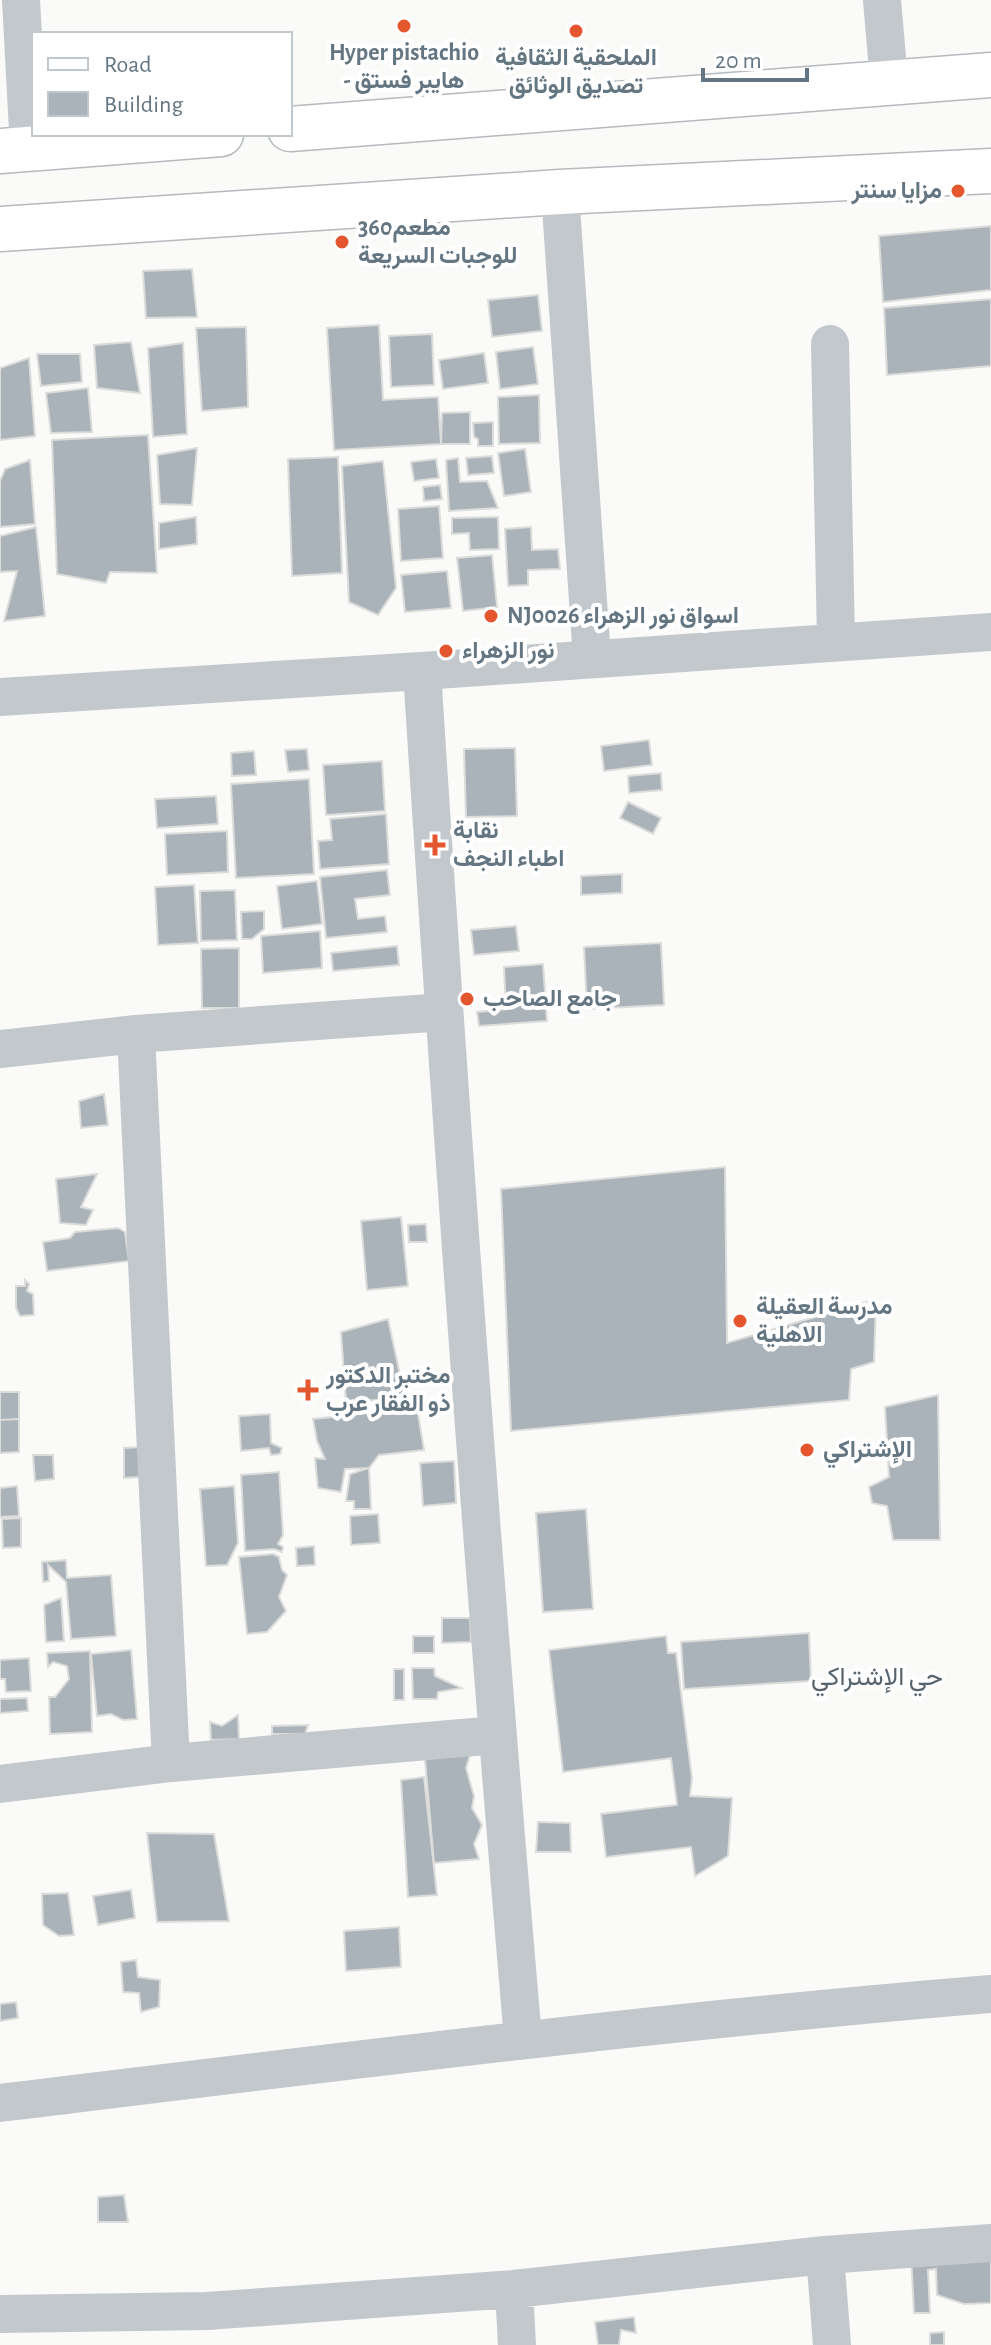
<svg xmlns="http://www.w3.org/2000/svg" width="991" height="2345" font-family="'Alegreya Sans',Vazirmatn,sans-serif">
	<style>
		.building { fill: #aab3b9; stroke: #dcdcda; stroke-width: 2 }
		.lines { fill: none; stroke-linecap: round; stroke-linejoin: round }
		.major-casing { stroke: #b5babe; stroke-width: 47 }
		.minor { stroke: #c3c8cc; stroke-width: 38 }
		.major { stroke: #fff; stroke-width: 44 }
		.poi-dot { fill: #e4572e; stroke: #fff; stroke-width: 3 }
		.labels { text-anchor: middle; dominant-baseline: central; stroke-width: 8; stroke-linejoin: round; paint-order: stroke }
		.poi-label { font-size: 24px; font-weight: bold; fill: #657683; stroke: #fff; text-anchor: start }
		.neighbourhood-label { font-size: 26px; fill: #57646e; stroke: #fff }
	</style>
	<rect width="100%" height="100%" fill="#fafaf8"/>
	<path class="building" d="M 991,226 L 991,290 L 883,302 L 879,236 Z
		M 192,269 L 197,317 L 146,318 L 143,271 Z
		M 538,295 L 542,331 L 492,337 L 488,300 Z
		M 991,299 L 991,366 L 887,375 L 884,308 Z
		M 379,325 L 383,400 L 438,397 L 441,444 L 334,450 L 327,328 Z
		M 246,327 L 248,407 L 202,411 L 196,328 Z
		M 432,334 L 434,385 L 391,387 L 389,336 Z
		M 131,342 L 140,393 L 97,388 L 94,345 Z
		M 183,343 L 187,434 L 153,437 L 148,348 Z
		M 533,347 L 538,384 L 500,389 L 496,352 Z
		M 484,353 L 488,383 L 443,389 L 439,360 Z
		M 37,354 L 80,354 L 82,382 L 41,386 Z
		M 29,358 L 35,436 L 0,440 L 0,368 Z
		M 88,388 L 92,432 L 51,433 L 46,393 Z
		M 539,395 L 540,443 L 499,444 L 498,397 Z
		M 470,412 L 470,444 L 441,444 L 442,413 Z
		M 493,422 L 493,446 L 478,446 L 478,439 L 474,437 L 473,423 Z
		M 148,435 L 157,573 L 110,572 L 106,583 L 57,574 L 52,440 Z
		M 197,448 L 192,505 L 160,504 L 157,455 Z
		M 525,449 L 531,492 L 504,496 L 498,453 Z
		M 492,456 L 494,473 L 468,475 L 466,458 Z
		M 338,457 L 342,573 L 292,576 L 288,459 Z
		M 458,458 L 460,482 L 487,481 L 498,508 L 449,511 L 446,460 Z
		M 436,459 L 439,478 L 414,481 L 411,462 Z
		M 30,460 L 35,524 L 0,527 L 0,481 L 5,469 Z
		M 383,461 L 396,588 L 378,615 L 349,602 L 342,466 Z
		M 440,485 L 442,499 L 424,501 L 423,487 Z
		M 439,506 L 443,558 L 401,561 L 398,509 Z
		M 196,517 L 197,544 L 159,549 L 159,523 Z
		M 498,517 L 499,549 L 470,550 L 469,533 L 452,534 L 452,518 Z
		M 36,527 L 45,616 L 4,621 L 17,571 L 0,572 L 0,536 Z
		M 531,527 L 532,550 L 558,549 L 560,569 L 528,570 L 528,585 L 508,586 L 505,529 Z
		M 492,555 L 497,607 L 463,611 L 457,558 Z
		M 447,571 L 451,608 L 405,612 L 401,575 Z
		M 649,740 L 652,765 L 604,771 L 601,746 Z
		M 515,748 L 517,816 L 466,817 L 464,749 Z
		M 307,749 L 309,770 L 288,772 L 285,750 Z
		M 254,751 L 256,775 L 232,776 L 231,753 Z
		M 382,761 L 385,811 L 326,815 L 323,765 Z
		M 661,773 L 662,790 L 629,793 L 628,776 Z
		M 309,779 L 314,874 L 236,878 L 231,784 Z
		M 216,796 L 218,824 L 157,828 L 155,799 Z
		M 628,802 L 661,818 L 653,834 L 620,818 Z
		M 386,814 L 389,864 L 320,869 L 318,841 L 332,840 L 330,819 Z
		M 227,831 L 228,872 L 167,875 L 165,834 Z
		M 387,870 L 390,895 L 355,899 L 358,919 L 385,916 L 387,932 L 326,938 L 320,877 Z
		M 622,874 L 622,893 L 581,895 L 581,876 Z
		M 317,881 L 322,924 L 282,929 L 277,886 Z
		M 194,885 L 198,943 L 158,945 L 155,887 Z
		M 235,890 L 237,940 L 201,941 L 200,891 Z
		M 264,911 L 264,929 L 252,939 L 242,939 L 241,912 Z
		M 516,926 L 519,951 L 474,955 L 471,930 Z
		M 320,931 L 322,968 L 263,973 L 261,936 Z
		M 661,943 L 664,1005 L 587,1009 L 584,947 Z
		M 397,946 L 399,965 L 333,971 L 331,953 Z
		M 239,948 L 239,1008 L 202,1008 L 201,949 Z
		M 543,964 L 547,1021 L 479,1026 L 477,1012 L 506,1009 L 504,967 Z
		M 104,1094 L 108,1125 L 81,1128 L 79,1101 Z
		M 725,1167 L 727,1343 L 876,1299 L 874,1362 L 851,1369 L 849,1400 L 511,1431 L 501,1189 Z
		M 97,1174 L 81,1207 L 93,1210 L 86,1225 L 60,1223 L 56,1179 Z
		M 401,1217 L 408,1286 L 367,1290 L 361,1221 Z
		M 426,1224 L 427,1242 L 409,1242 L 408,1225 Z
		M 118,1228 L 125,1232 L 129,1261 L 47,1271 L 43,1242 L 70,1238 L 75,1232 Z
		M 25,1280 L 29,1284 L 27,1291 L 33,1294 L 34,1315 L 20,1316 L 16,1308 L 16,1286 L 25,1286 Z
		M 388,1319 L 405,1398 L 346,1402 L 341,1332 Z
		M 0,1392 L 19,1392 L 19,1419 L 0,1420 Z
		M 938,1395 L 940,1540 L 893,1540 L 887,1506 L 872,1503 L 869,1487 L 889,1477 L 885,1407 Z
		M 417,1408 L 424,1450 L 379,1455 L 369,1468 L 345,1469 L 341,1492 L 318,1488 L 315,1458 L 325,1459 L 317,1441 L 313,1419 Z
		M 270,1414 L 271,1443 L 282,1448 L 280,1454 L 271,1455 L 269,1448 L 241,1451 L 239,1416 Z
		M 19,1419 L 19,1452 L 0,1453 L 0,1420 Z
		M 141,1447 L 141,1477 L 124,1478 L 124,1448 Z
		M 33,1455 L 53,1455 L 54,1479 L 35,1481 Z
		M 454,1461 L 456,1503 L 423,1506 L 420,1463 Z
		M 369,1468 L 371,1509 L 354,1509 L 354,1501 L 346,1501 L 350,1474 Z
		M 279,1472 L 283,1535 L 278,1544 L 283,1547 L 282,1552 L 274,1549 L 245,1551 L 241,1475 Z
		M 17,1486 L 19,1516 L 0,1517 L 0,1488 Z
		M 234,1486 L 238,1543 L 227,1565 L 206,1566 L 200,1489 Z
		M 586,1509 L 593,1609 L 543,1612 L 536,1513 Z
		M 378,1514 L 380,1543 L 351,1545 L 350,1516 Z
		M 21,1518 L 21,1547 L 3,1548 L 2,1519 Z
		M 314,1546 L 315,1565 L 297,1566 L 296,1548 Z
		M 273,1554 L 279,1557 L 282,1570 L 287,1575 L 279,1597 L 286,1611 L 267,1632 L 247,1634 L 239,1557 Z
		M 66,1560 L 67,1578 L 111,1575 L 116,1636 L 71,1639 L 66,1582 L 48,1565 L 49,1581 L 43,1582 L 42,1562 Z
		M 61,1598 L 64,1641 L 46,1642 L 44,1605 Z
		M 442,1618 L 470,1618 L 471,1642 L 442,1643 Z
		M 809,1633 L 811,1681 L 684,1689 L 681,1642 Z
		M 413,1636 L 434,1636 L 434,1653 L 413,1653 Z
		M 666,1636 L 668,1653 L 676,1653 L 692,1778 L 690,1796 L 732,1798 L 728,1856 L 695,1876 L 691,1847 L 606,1857 L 601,1814 L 677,1805 L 671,1758 L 563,1772 L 549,1650 Z
		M 131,1650 L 137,1719 L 123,1720 L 111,1714 L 97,1716 L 91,1654 Z
		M 90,1651 L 92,1732 L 50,1734 L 49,1697 L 55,1697 L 69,1679 L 67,1666 L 53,1662 L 48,1667 L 47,1653 Z
		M 29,1658 L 31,1691 L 6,1692 L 5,1679 L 0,1679 L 0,1660 Z
		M 412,1668 L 434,1668 L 435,1676 L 461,1688 L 438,1692 L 437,1699 L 413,1699 Z
		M 394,1669 L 404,1669 L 404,1700 L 394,1700 Z
		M 27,1698 L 28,1711 L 0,1713 L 0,1699 Z
		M 238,1715 L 239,1739 L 211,1740 L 210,1722 L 222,1726 Z
		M 308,1725 L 305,1734 L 272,1734 L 272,1726 Z
		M 474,1743 L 466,1768 L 474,1796 L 472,1808 L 482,1825 L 474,1844 L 479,1859 L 434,1863 L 424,1748 Z
		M 424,1777 L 437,1895 L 408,1897 L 401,1780 Z
		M 538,1822 L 570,1823 L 571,1852 L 536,1852 Z
		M 147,1833 L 214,1834 L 229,1921 L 157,1922 Z
		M 131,1890 L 135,1918 L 98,1925 L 93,1896 Z
		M 68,1893 L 74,1935 L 59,1936 L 43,1925 L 42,1894 Z
		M 399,1927 L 401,1967 L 346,1971 L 344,1931 Z
		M 136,1960 L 138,1977 L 160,1980 L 159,2007 L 141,2012 L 139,1993 L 123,1992 L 121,1962 Z
		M 16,2002 L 18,2018 L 0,2021 L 0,2004 Z
		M 124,2195 L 128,2222 L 98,2222 L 98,2197 Z
		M 991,2236 L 991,2303 L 964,2304 L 937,2295 L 936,2269 L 928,2270 L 930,2313 L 914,2313 L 911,2256 Z
		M 634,2317 L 636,2333 L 621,2330 L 619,2345 L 598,2345 L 595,2322 Z
		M 944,2332 L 944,2345 L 930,2345 L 930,2333 Z"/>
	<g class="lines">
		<defs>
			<path id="major" d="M 290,129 L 991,75
				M 0,151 L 221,134
				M 0,229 L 560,192 L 991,171"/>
		</defs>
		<use href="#major" class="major-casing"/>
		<path class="minor" d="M 21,0 L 29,149
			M 882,0 L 889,81
			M 560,192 L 592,659
			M 830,344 L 836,641
			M 422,671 C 451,1128 484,1584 523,2039
			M 0,697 L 422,671 L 991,632
			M 136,1034 L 171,1763
			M 0,1049 L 136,1034 L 444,1012
			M 0,1784 L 171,1763 L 497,1735
			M 0,2103 C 330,2063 660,2021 991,1994
			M 825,2255 L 832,2345
			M 514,2289 L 517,2345
			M 0,2314 L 207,2311 L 514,2289 L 825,2255 L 991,2243"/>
		<use href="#major" class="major"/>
	</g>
	<g class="poi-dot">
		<circle cx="404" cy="26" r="8"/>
		<circle cx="576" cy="31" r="8"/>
		<circle cx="958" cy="191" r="8"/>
		<circle cx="342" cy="242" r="8"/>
		<circle cx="491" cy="616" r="8"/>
		<circle cx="446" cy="651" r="8"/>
		<path d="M431 833h8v8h8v8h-8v8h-8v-8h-8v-8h8z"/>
		<circle cx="467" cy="999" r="8"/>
		<circle cx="740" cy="1321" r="8"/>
		<path d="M304 1378h8v8h8v8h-8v8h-8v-8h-8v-8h8z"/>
		<circle cx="807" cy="1450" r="8"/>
	</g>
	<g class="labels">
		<g class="poi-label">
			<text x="404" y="53" text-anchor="middle">Hyper pistachio<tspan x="404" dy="28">- هايبر فستق</tspan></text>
			<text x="576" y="58" text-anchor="middle">الملحقية الثقافية<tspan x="576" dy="28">تصديق الوثائق</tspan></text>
			<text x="942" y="191" text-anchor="end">مزايا سنتر</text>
			<text x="358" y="228">مطعم360<tspan x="358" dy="28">للوجبات السريعة</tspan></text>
			<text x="507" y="616">NJ0026 اسواق نور الزهراء</text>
			<text x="462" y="651">نور الزهراء</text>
			<text x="453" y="831">نقابة<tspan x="453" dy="28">اطباء النجف</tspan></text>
			<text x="483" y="999">جامع الصاحب</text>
			<text x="756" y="1307">مدرسة العقيلة<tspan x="756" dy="28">الاهلية</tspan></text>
			<text x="326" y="1376">مختبر الدكتور<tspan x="326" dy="28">ذو الفقار عرب</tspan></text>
			<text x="823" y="1450">الإشتراكي</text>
		</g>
		<g class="neighbourhood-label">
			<text x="877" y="1677">حي الإشتراكي</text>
		</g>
	</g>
	<rect x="32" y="32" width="260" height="104" fill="#ffffff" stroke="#c1c8cd" stroke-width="2"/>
	<rect x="48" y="58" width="40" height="12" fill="#ffffff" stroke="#c1c8cd" stroke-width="2"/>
	<text x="104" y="72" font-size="24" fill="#657683">Road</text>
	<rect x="48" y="92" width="40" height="24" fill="#aab3b9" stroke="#c1c8cd" stroke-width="2"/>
	<text x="104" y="112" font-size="24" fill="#657683">Building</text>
	<path d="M703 68v12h104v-12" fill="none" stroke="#657683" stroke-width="4"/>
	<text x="715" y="68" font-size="24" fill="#657683" stroke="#ffffff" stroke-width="6" paint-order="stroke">20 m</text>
</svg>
